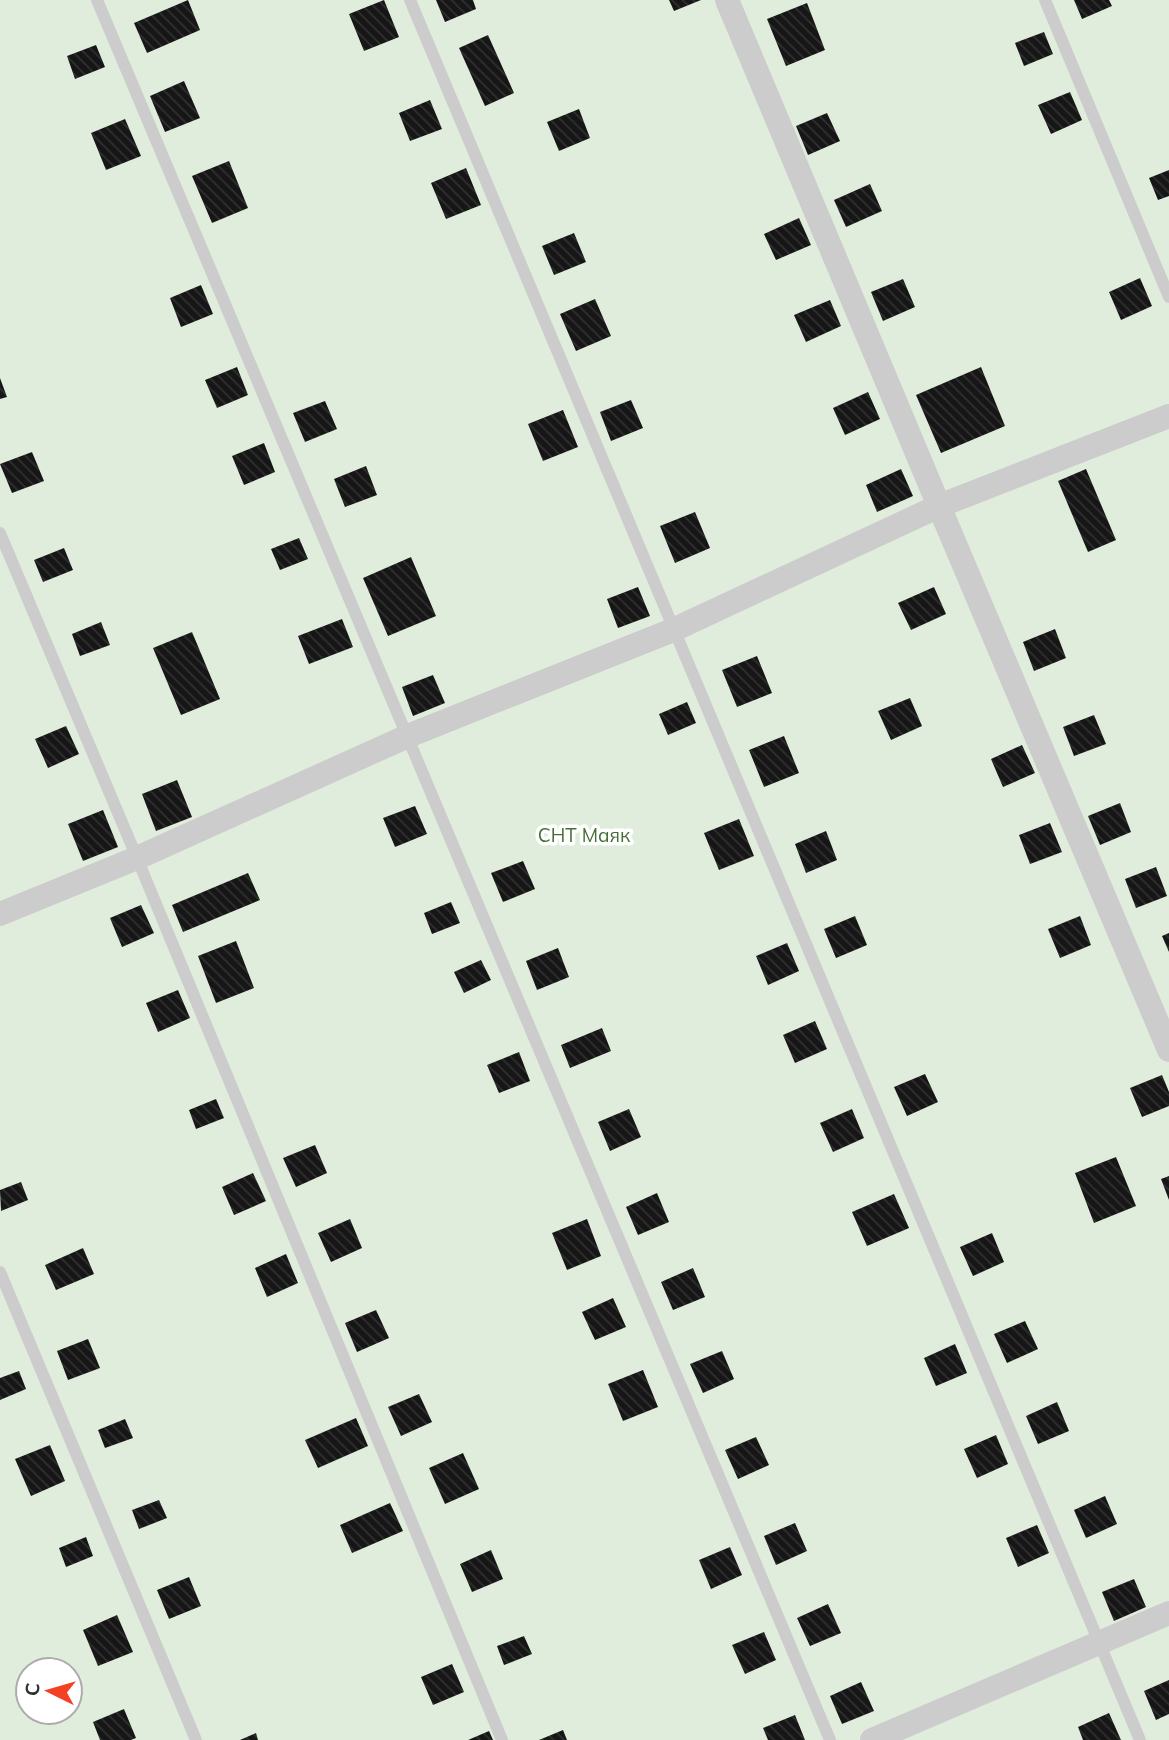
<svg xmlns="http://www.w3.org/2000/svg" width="1169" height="1740" font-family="Mulish,sans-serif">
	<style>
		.green { fill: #e1eddc; fill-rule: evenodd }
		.building { fill: url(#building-back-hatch) }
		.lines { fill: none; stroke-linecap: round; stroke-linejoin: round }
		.service { stroke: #ccc; stroke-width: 12 }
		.minor { stroke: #ccc; stroke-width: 24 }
		.labels { text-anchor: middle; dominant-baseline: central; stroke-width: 7; stroke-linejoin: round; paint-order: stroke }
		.park-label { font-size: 19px; fill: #466f38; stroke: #fff }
	</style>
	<defs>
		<pattern id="building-back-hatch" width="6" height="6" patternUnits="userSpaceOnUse" patternTransform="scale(1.75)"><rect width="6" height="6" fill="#161616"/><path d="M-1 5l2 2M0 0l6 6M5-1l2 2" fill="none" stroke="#303030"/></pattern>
	</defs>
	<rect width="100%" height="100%" fill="#fff"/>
	<path class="green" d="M 0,0 L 1169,0 L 1169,1740 L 0,1740 ZM 28,1670 L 70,1670 L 70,1712 L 28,1712 Z"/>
	<path class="building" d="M 188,0 L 200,30 L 147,53 L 134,23 Z
		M 384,0 L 399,37 L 364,51 L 349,14 Z
		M 436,0 L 473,0 L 476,9 L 445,22 Z
		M 669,0 L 701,0 L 674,11 Z
		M 1074,0 L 1109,0 L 1112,6 L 1082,19 Z
		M 807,3 L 825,50 L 786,66 L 767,19 Z
		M 1044,32 L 1053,54 L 1024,66 L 1015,43 Z
		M 488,35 L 514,93 L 485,106 L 459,48 Z
		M 96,45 L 105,67 L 75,79 L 67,56 Z
		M 184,81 L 200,118 L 165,132 L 150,96 Z
		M 1070,92 L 1082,120 L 1051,134 L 1038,105 Z
		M 430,100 L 442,129 L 410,141 L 399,113 Z
		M 579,109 L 590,138 L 559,151 L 547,122 Z
		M 827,113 L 840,141 L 808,155 L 796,126 Z
		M 125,119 L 141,156 L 106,170 L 91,133 Z
		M 229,161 L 248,208 L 212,223 L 192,176 Z
		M 466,168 L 481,205 L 446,219 L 431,183 Z
		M 1169,170 L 1169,196 L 1158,200 L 1149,178 Z
		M 870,184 L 882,211 L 846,227 L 834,200 Z
		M 799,218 L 811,245 L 776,260 L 764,234 Z
		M 574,233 L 586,262 L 554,275 L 542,246 Z
		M 1140,278 L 1152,306 L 1121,320 L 1109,292 Z
		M 903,279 L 915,307 L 883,321 L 871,292 Z
		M 201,285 L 213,314 L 181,327 L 170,298 Z
		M 595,299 L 611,336 L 576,351 L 560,314 Z
		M 830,300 L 841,326 L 806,342 L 794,315 Z
		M 237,367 L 248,395 L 217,408 L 205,380 Z
		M 981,367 L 1005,426 L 941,453 L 916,395 Z
		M 0,378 L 7,397 L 0,399 Z
		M 868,392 L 880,419 L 845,435 L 833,408 Z
		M 631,400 L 643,428 L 611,441 L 600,412 Z
		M 325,401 L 337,429 L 305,442 L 293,413 Z
		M 563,410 L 578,447 L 543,461 L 528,424 Z
		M 264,443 L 275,472 L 244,485 L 232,456 Z
		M 32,452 L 44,481 L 12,493 L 0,464 Z
		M 366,466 L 377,495 L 345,507 L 334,479 Z
		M 901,469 L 913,496 L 877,512 L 866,485 Z
		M 1086,469 L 1116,540 L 1088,552 L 1058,481 Z
		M 695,512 L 710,548 L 675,563 L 660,526 Z
		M 299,538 L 308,559 L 280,570 L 271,549 Z
		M 64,548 L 73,570 L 43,582 L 34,560 Z
		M 411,557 L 436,616 L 388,636 L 363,578 Z
		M 638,587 L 650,616 L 618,628 L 607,599 Z
		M 934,587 L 946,614 L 911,630 L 898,603 Z
		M 342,619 L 353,647 L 309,664 L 298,636 Z
		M 101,622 L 110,645 L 80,656 L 72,634 Z
		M 1055,629 L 1066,658 L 1034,671 L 1023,642 Z
		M 192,632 L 220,699 L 181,715 L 153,648 Z
		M 757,656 L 772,693 L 737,707 L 722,670 Z
		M 433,675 L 445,703 L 413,716 L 402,687 Z
		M 910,698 L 922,726 L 891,740 L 878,711 Z
		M 687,702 L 696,723 L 668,735 L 659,714 Z
		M 1094,715 L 1106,744 L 1074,756 L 1063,727 Z
		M 66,726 L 79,754 L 48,768 L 35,739 Z
		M 784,736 L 799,773 L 764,787 L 749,750 Z
		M 1022,745 L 1035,773 L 1003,787 L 991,759 Z
		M 177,780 L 192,817 L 156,831 L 142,794 Z
		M 1120,803 L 1131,832 L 1100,845 L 1088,816 Z
		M 415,806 L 427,834 L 395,847 L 383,818 Z
		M 103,810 L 118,847 L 83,861 L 68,824 Z
		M 739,819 L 754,856 L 719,870 L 704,833 Z
		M 1050,823 L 1062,852 L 1030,864 L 1019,835 Z
		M 826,831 L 837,860 L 806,873 L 795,844 Z
		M 523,861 L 535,889 L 503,902 L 491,873 Z
		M 1156,867 L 1167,896 L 1136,908 L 1125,879 Z
		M 248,873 L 260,900 L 183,932 L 172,905 Z
		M 451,902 L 460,923 L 432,934 L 424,913 Z
		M 141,905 L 154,933 L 122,947 L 110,918 Z
		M 855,916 L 867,945 L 836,958 L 824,929 Z
		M 1080,916 L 1091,945 L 1060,958 L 1048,929 Z
		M 1169,933 L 1169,952 L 1162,936 Z
		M 236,941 L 254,988 L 216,1003 L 198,956 Z
		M 787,943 L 799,971 L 768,985 L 756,956 Z
		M 558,948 L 569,977 L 537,990 L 526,961 Z
		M 481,960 L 491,980 L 464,993 L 454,972 Z
		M 178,990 L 190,1018 L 158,1032 L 146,1003 Z
		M 815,1021 L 827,1049 L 795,1063 L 783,1035 Z
		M 602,1028 L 611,1051 L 570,1068 L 561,1045 Z
		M 519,1052 L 530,1081 L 499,1093 L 487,1065 Z
		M 925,1074 L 938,1102 L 907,1116 L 894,1087 Z
		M 1162,1075 L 1169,1092 L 1169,1106 L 1142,1117 L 1130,1088 Z
		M 216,1099 L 224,1118 L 196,1129 L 189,1110 Z
		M 629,1109 L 641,1137 L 610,1151 L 598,1122 Z
		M 852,1109 L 864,1138 L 833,1152 L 820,1123 Z
		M 315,1145 L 327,1173 L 296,1187 L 283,1158 Z
		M 1116,1157 L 1136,1206 L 1094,1223 L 1075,1173 Z
		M 253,1173 L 266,1201 L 234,1215 L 222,1187 Z
		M 1169,1176 L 1169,1200 L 1161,1179 Z
		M 21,1182 L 28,1200 L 1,1211 L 0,1190 Z
		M 657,1193 L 669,1222 L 638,1235 L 626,1207 Z
		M 894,1194 L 909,1228 L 867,1246 L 852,1212 Z
		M 350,1219 L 362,1248 L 331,1262 L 318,1233 Z
		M 587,1219 L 601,1256 L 567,1270 L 552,1233 Z
		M 992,1233 L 1004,1262 L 973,1276 L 960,1247 Z
		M 83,1248 L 94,1274 L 56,1290 L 45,1265 Z
		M 286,1254 L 298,1283 L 267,1297 L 255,1268 Z
		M 693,1268 L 705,1297 L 673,1310 L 661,1282 Z
		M 613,1298 L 626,1327 L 595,1340 L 582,1312 Z
		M 376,1310 L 389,1338 L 357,1352 L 345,1323 Z
		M 1025,1321 L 1038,1349 L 1007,1363 L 994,1334 Z
		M 88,1339 L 100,1368 L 68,1380 L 57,1351 Z
		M 955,1344 L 967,1373 L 936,1386 L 924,1358 Z
		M 722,1351 L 734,1379 L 703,1393 L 690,1364 Z
		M 643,1370 L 658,1407 L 623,1421 L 608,1384 Z
		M 19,1371 L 26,1389 L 0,1400 L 0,1378 Z
		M 419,1394 L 432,1422 L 401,1436 L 388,1407 Z
		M 1057,1402 L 1069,1431 L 1038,1444 L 1026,1416 Z
		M 356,1418 L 368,1446 L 318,1468 L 305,1440 Z
		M 125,1419 L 133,1438 L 105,1448 L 98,1430 Z
		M 996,1435 L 1008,1464 L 977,1478 L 964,1449 Z
		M 756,1437 L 769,1465 L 738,1479 L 725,1450 Z
		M 50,1445 L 65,1481 L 31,1496 L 15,1459 Z
		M 463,1453 L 479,1489 L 445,1504 L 429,1468 Z
		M 1105,1496 L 1117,1524 L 1086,1538 L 1074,1510 Z
		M 159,1500 L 167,1518 L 139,1529 L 132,1510 Z
		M 390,1503 L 403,1531 L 352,1553 L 340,1525 Z
		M 795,1523 L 807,1551 L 776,1565 L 764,1536 Z
		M 1037,1525 L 1049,1553 L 1018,1567 L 1006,1538 Z
		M 86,1537 L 93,1556 L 66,1567 L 59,1548 Z
		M 730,1547 L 742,1575 L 711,1589 L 699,1560 Z
		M 491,1550 L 503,1579 L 472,1592 L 460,1564 Z
		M 189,1577 L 201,1606 L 169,1619 L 157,1590 Z
		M 1134,1579 L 1146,1607 L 1114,1621 L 1102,1592 Z
		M 828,1604 L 841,1633 L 810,1646 L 797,1618 Z
		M 117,1615 L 133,1652 L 98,1666 L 83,1630 Z
		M 764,1632 L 776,1660 L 745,1674 L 732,1645 Z
		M 524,1636 L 532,1654 L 504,1665 L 497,1646 Z
		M 452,1664 L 464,1692 L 433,1705 L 421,1677 Z
		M 1169,1680 L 1169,1714 L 1156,1720 L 1144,1691 Z
		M 861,1682 L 874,1711 L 842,1724 L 830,1696 Z
		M 124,1709 L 136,1738 L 131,1740 L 100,1740 L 93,1722 Z
		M 1109,1713 L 1121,1740 L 1083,1740 L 1078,1727 Z
		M 795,1715 L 805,1740 L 768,1740 L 763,1728 Z
		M 563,1730 L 567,1740 L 539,1740 Z
		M 489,1731 L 493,1740 L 468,1740 Z
		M 256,1733 L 258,1740 L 240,1740 Z"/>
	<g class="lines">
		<path class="service" d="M 97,0 L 830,1740
			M 410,0 L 1140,1740
			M 1045,0 L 1169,297
			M 0,533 L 137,858 L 502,1740
			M 0,1272 L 196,1740"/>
		<path class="minor" d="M 727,0 L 939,506 L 1169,1050
			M 0,914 L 137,858 L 408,736 L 673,630 L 939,506 L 1169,416
			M 872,1740 L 1169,1613"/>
	</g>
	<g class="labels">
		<g class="park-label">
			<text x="584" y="835">СНТ Маяк</text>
		</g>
	</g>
	<g transform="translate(49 1691) rotate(275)"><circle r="33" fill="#ffffff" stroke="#acacac" stroke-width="2"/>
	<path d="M0-5L12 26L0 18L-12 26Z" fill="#f44123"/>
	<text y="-10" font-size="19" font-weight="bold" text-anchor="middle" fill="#2f2f2f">С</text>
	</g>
</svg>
